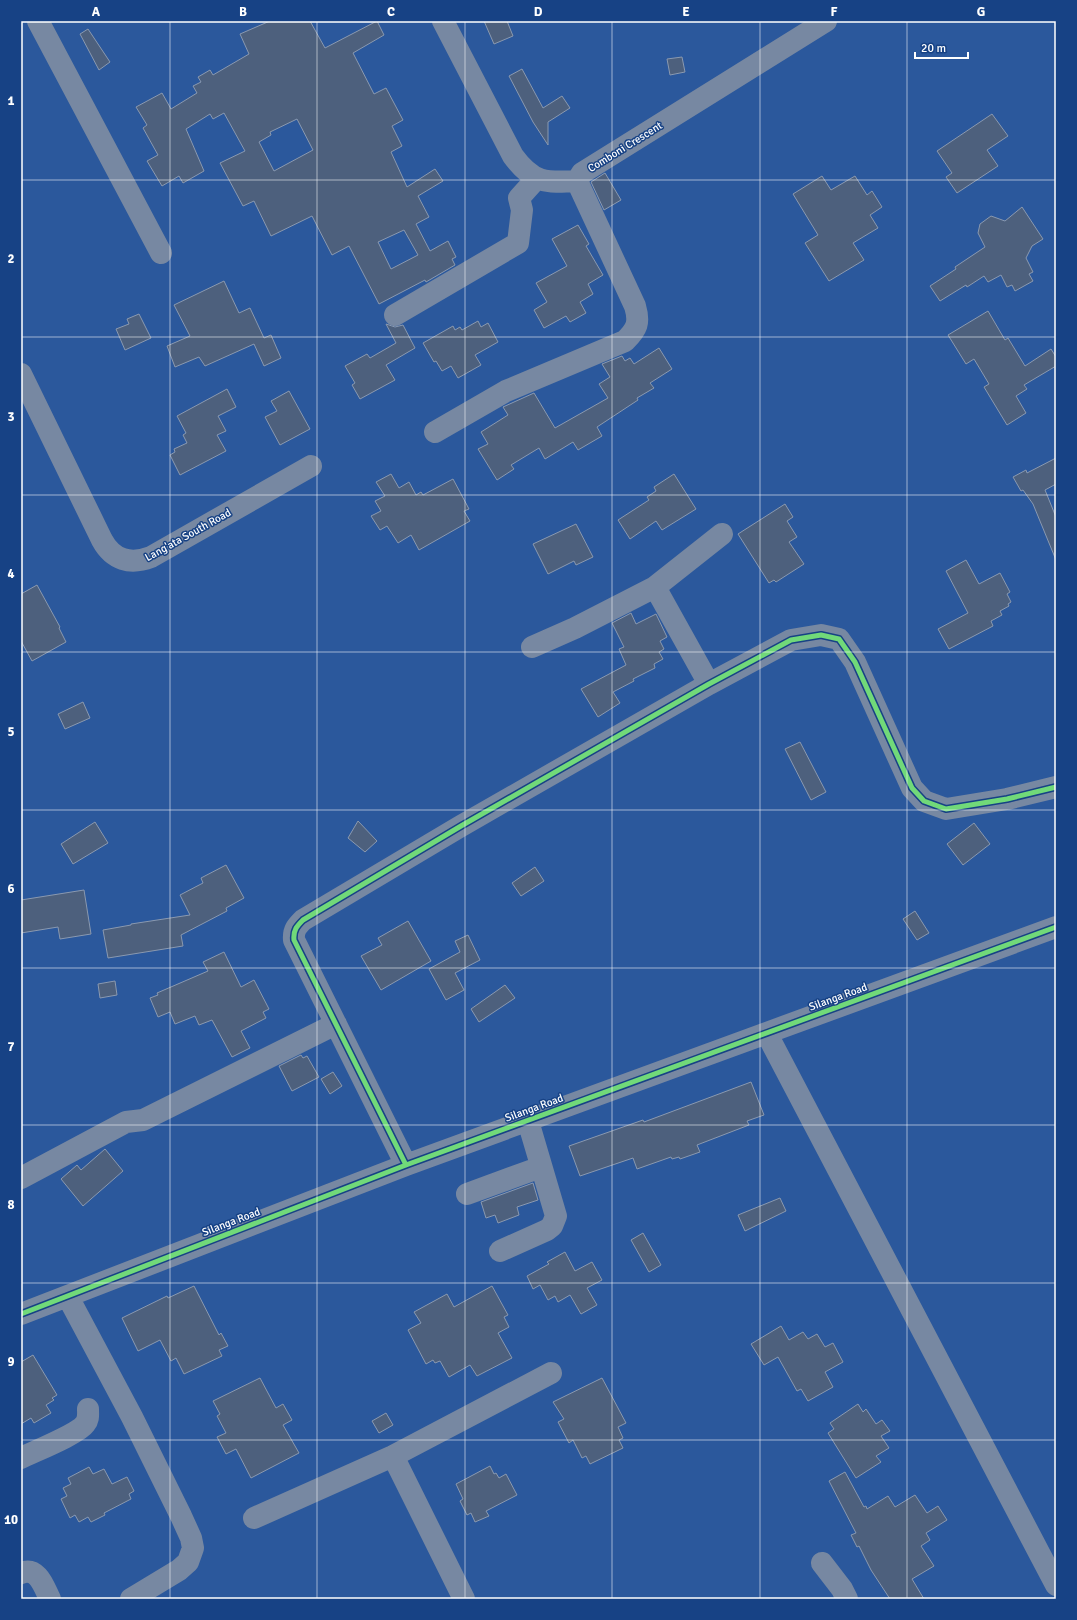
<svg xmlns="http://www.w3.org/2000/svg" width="1077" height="1620" font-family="Signika,sans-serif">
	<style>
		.green { fill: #2b589c }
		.building { fill: #4d607d; stroke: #8a99b0; fill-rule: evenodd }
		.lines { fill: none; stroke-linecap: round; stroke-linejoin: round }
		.minor { stroke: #7788a2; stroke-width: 22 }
		.cycleway-casing { stroke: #174285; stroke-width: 8 }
		.cycleway { stroke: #71d979; stroke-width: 5 }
		.grid { fill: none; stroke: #fff; stroke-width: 1; stroke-opacity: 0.55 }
		.labels { text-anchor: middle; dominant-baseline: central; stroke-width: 3; stroke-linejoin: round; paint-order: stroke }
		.street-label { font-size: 11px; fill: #fff; stroke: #174285 }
		.neatline { fill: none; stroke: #fff; stroke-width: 1.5 }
		.grid-label { font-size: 13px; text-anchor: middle; font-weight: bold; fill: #fff }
	</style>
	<rect width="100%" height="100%" fill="#30486c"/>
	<path class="green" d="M 21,21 L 1056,21 L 1056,1599 L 21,1599 Z"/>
	<path class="building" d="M 270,21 L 310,21 L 325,48 L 377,21 L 384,35 L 353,53 L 374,94 L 386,88 L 403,120 L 392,126 L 402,146 L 391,152 L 407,187 L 435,169 L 443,181 L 418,196 L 429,217 L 416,224 L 430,251 L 448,241 L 456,257 L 452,259 L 455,265 L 426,282 L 425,280 L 379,304 L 349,246 L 332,255 L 312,216 L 271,236 L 254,201 L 243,206 L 220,163 L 245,151 L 224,113 L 213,119 L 210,114 L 186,129 L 204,171 L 183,183 L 179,176 L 162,186 L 147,161 L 158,155 L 143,128 L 147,125 L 136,107 L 162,93 L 171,109 L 197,93 L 193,86 L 201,82 L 198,77 L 210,70 L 213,75 L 249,54 L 240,34 ZM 297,119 L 313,150 L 274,171 L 259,142 L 271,135 L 270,132 ZM 404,230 L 418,255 L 391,269 L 378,242 Z
		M 484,21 L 507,21 L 513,36 L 494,44 Z
		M 88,29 L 110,62 L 99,70 L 80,34 Z
		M 682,57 L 685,72 L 670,75 L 667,59 Z
		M 522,69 L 543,108 L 562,96 L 570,108 L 548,122 L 548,145 L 533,122 L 509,76 Z
		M 992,114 L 1008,136 L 987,150 L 998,166 L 957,193 L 946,177 L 952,173 L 937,151 Z
		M 605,173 L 621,200 L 604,210 L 591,182 Z
		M 822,176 L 831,190 L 855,176 L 867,195 L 872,191 L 882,207 L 870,215 L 878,228 L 853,243 L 864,260 L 829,281 L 805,243 L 818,235 L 793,194 Z
		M 1022,207 L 1043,239 L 1032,246 L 1026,258 L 1033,272 L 1029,274 L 1033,281 L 1015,291 L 1012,285 L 1007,287 L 1001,275 L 988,282 L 984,276 L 967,287 L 966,285 L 940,301 L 930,286 L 956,269 L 955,267 L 985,247 L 978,233 L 980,224 L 991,216 L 1005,221 Z
		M 578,225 L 589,244 L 586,246 L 603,275 L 588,284 L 593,294 L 580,302 L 586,313 L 570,322 L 566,316 L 544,328 L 534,310 L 547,302 L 536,283 L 567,266 L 552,239 Z
		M 224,281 L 239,313 L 250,308 L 264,338 L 271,335 L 281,358 L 264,366 L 254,344 L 205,366 L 199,357 L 175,367 L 167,346 L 190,336 L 174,305 Z
		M 988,311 L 1005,340 L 1008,338 L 1025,366 L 1051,349 L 1056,357 L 1056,366 L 1024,385 L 1027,389 L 1016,396 L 1026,413 L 1007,425 L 984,387 L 989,384 L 974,359 L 966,364 L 948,335 Z
		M 139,314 L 151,338 L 125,350 L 116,329 L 129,324 L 127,319 Z
		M 478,321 L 481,327 L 488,323 L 498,342 L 475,355 L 481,365 L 458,378 L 451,366 L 442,371 L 436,361 L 434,362 L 423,343 L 453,326 L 455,330 L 460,327 L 462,330 Z
		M 386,324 L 395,327 L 403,325 L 415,348 L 386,365 L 395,380 L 360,399 L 352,385 L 355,383 L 345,366 L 367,354 L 370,358 L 396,343 Z
		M 659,348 L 672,369 L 650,383 L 654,388 L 637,398 L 638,400 L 597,427 L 602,436 L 578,450 L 573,442 L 545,459 L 539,448 L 511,465 L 514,469 L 497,480 L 478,449 L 488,444 L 481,432 L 508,415 L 503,407 L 534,393 L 555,428 L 608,398 L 599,384 L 610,377 L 602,364 L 622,356 L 625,361 L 630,358 L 634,364 Z
		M 227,389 L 236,407 L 218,416 L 226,431 L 217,435 L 226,451 L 180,475 L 170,455 L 175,452 L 174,449 L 187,443 L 183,435 L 186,433 L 177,416 Z
		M 289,391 L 310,429 L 280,445 L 265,417 L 277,411 L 271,401 Z
		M 1056,458 L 1056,484 L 1045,490 L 1056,517 L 1056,560 L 1033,504 L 1023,490 L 1021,491 L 1013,477 L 1026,470 L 1027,473 Z
		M 391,474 L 399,488 L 409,482 L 416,495 L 421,492 L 423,495 L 453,479 L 469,509 L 464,511 L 470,521 L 419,550 L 411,535 L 398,543 L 387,526 L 380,530 L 371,516 L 381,511 L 375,501 L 385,496 L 376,482 Z
		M 674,474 L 696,509 L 662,530 L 656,521 L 630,539 L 618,520 L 649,500 L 647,497 L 656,491 L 654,487 Z
		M 785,504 L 793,517 L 787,521 L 797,537 L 789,542 L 804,564 L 776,582 L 774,580 L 769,583 L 738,534 Z
		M 576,524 L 593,557 L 576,565 L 574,561 L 548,574 L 533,544 Z
		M 966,560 L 979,584 L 1000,573 L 1010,592 L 1007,594 L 1011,602 L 1008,604 L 1009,606 L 1000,611 L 1002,615 L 991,621 L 993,626 L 949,649 L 938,629 L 968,613 L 946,571 Z
		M 37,585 L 60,627 L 59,628 L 66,642 L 32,661 L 21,641 L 21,594 Z
		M 631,613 L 636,624 L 656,614 L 667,637 L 660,641 L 664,649 L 659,652 L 663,659 L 654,664 L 655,668 L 633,679 L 634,681 L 613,692 L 620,703 L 598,717 L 581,689 L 626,665 L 619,649 L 624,647 L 612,623 Z
		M 83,702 L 90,718 L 65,729 L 58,714 Z
		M 800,742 L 826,792 L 811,800 L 785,749 Z
		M 358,821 L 377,841 L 365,852 L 348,838 Z
		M 95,822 L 108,843 L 73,864 L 61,844 Z
		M 974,823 L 990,844 L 963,865 L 947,844 Z
		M 226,865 L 244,898 L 226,908 L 227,911 L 181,935 L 183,946 L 108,958 L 103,930 L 131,925 L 131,924 L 190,915 L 180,895 L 203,883 L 201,878 Z
		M 535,867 L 544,881 L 521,896 L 512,883 Z
		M 84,890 L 91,934 L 60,939 L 58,927 L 21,933 L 21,900 Z
		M 915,911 L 929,933 L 917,940 L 903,919 Z
		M 408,921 L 431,961 L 381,990 L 361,956 L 382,945 L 378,938 Z
		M 468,935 L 480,960 L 455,973 L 464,990 L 446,1000 L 429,969 L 460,952 L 455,941 Z
		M 224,952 L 241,987 L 254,980 L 269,1009 L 263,1012 L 266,1018 L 241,1031 L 250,1048 L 232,1057 L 212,1020 L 199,1025 L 195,1016 L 175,1024 L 170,1012 L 158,1017 L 150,998 L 158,995 L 157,993 L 208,971 L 203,962 Z
		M 115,981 L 117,995 L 100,998 L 98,984 Z
		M 505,985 L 515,998 L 479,1022 L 471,1009 Z
		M 301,1055 L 303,1058 L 307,1056 L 319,1077 L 292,1091 L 279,1066 Z
		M 333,1072 L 342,1086 L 330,1094 L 321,1079 Z
		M 751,1082 L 764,1115 L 747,1121 L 749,1125 L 697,1145 L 700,1152 L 680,1159 L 679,1157 L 672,1159 L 671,1157 L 637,1169 L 633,1158 L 580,1176 L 569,1146 L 643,1120 L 644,1122 Z
		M 105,1149 L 123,1171 L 83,1206 L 61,1179 L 77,1165 L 81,1170 Z
		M 533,1183 L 538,1200 L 517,1207 L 519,1215 L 498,1223 L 495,1215 L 486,1218 L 481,1202 Z
		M 780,1198 L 786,1211 L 745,1231 L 738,1215 Z
		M 643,1233 L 661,1265 L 649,1272 L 631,1240 Z
		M 565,1252 L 575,1271 L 592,1262 L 602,1280 L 587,1288 L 597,1305 L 581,1314 L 570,1295 L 558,1302 L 555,1296 L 548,1300 L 540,1285 L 533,1289 L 527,1276 L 549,1264 L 547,1262 Z
		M 194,1286 L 219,1335 L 221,1333 L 228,1346 L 219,1350 L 222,1356 L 184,1374 L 176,1358 L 171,1361 L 160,1340 L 138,1351 L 122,1318 L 167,1296 L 168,1298 Z
		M 492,1286 L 508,1315 L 504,1317 L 509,1327 L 498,1333 L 512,1358 L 477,1376 L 470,1365 L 449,1377 L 440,1361 L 435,1363 L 433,1360 L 426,1364 L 408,1330 L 421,1323 L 414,1312 L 447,1294 L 454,1307 Z
		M 781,1326 L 789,1340 L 803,1332 L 808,1339 L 817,1334 L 825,1347 L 833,1343 L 843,1362 L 825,1372 L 833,1387 L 808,1401 L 801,1389 L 797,1391 L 778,1357 L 764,1365 L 751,1344 Z
		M 33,1355 L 57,1395 L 52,1398 L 54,1400 L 46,1405 L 51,1413 L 34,1423 L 31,1418 L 21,1424 L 21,1362 Z
		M 260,1378 L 276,1408 L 283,1404 L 292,1420 L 283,1425 L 299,1453 L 251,1478 L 236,1449 L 226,1454 L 217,1437 L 226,1433 L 217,1416 L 220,1414 L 213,1401 Z
		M 602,1378 L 626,1423 L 618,1427 L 623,1438 L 619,1440 L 623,1448 L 590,1464 L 586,1456 L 582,1458 L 573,1440 L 569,1443 L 558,1422 L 564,1419 L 553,1402 Z
		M 858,1404 L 863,1412 L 866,1409 L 876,1424 L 882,1420 L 890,1431 L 881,1436 L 889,1448 L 876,1456 L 881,1462 L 856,1478 L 828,1433 L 834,1429 L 830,1423 Z
		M 386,1413 L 393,1425 L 379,1433 L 372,1421 Z
		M 490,1466 L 494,1474 L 496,1473 L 499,1478 L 506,1474 L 517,1495 L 486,1511 L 489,1516 L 475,1522 L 471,1513 L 467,1515 L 460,1501 L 463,1499 L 456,1484 Z
		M 89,1467 L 93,1474 L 104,1469 L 112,1484 L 127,1477 L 134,1491 L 129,1494 L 131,1499 L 104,1513 L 105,1515 L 91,1522 L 88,1517 L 79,1522 L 75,1515 L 70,1518 L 61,1499 L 67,1496 L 63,1488 L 71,1484 L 68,1478 Z
		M 845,1472 L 864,1507 L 866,1506 L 867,1509 L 888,1496 L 895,1507 L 915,1495 L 927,1513 L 938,1506 L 947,1520 L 926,1533 L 930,1540 L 921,1546 L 934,1566 L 912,1579 L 924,1599 L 890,1599 L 871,1570 L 859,1546 L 857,1547 L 851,1535 L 856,1533 L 829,1481 Z"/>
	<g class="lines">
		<path class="minor" d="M 38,21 L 161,253
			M 443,21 L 513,156 C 533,183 545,183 577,181 L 582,173 L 826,21
			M 395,315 L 518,243 L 522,210 L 519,198 L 537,178
			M 21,374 L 102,540 C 113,560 130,565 151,557 L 311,466
			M 435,432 L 506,391 L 625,341 C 637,329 640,323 635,306 L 577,181
			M 655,587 L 709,684
			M 532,647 L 575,628 L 655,587 L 722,534
			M 767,1034 L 1056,1585
			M 406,1165 L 294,940 C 293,930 297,926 303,920 L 461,826 L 709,684 L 791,640 L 821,635 L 839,639 L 855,662 L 912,788 L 924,801 L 946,809 L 1007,799 L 1056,787
			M 21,1178 L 126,1122 L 143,1120 L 336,1024
			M 467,1194 L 541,1167
			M 500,1251 L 547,1230 L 552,1226 L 556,1216 L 528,1121
			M 68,1297 L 132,1417 L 181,1516 L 191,1538 L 193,1548 L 188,1562 L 179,1570 L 131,1599
			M 21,1314 L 406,1165 L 1056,927
			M 393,1456 L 464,1599
			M 21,1458 C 35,1451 78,1434 85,1424 C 89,1419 88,1415 88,1409
			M 254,1518 L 393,1456 L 551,1373
			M 822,1563 L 842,1589 L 847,1599
			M 21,1573 C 38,1566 44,1587 50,1599"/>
		<defs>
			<path id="cycleway" d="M 406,1165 L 294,940 C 293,930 297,926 303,920 L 461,826 L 709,684 L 791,640 L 821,635 L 839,639 L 855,662 L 912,788 L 924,801 L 946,809 L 1007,799 L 1056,787
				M 21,1314 L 406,1165 L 1056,927"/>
		</defs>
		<use href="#cycleway" class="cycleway-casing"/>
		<use href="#cycleway" class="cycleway"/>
	</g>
	<path class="grid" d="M 170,21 L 170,1599M 317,21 L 317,1599M 465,21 L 465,1599M 612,21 L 612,1599M 760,21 L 760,1599M 907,21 L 907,1599M 21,180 L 1056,180M 21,337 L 1056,337M 21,495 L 1056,495M 21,652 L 1056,652M 21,810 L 1056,810M 21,968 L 1056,968M 21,1125 L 1056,1125M 21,1283 L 1056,1283M 21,1440 L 1056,1440"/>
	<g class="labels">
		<g class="street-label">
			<text transform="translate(625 147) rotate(-32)">Comboni Crescent</text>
			<text transform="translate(188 535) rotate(-29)">Lang'ata South Road</text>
			<text transform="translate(838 997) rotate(-20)">Silanga Road</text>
			<text transform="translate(534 1108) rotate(-20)">Silanga Road</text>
			<text transform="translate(231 1222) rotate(-21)">Silanga Road</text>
		</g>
	</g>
	<rect width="1077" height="1620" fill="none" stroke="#174285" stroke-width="44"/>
	<path d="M915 52v6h53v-6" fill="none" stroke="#ffffff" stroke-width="2"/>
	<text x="921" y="52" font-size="12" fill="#ffffff" stroke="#174285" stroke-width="3" paint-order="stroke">20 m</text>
	<rect x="22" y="22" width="1033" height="1576" class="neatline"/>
	<g class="grid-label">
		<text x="96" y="16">A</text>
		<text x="243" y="16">B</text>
		<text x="391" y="16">C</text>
		<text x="538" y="16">D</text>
		<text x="686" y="16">E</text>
		<text x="834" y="16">F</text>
		<text x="981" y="16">G</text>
		<text x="11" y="105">1</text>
		<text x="11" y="263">2</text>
		<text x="11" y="421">3</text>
		<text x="11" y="578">4</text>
		<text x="11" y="736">5</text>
		<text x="11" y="893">6</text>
		<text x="11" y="1051">7</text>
		<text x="11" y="1209">8</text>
		<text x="11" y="1366">9</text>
		<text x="11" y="1524">10</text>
	</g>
</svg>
